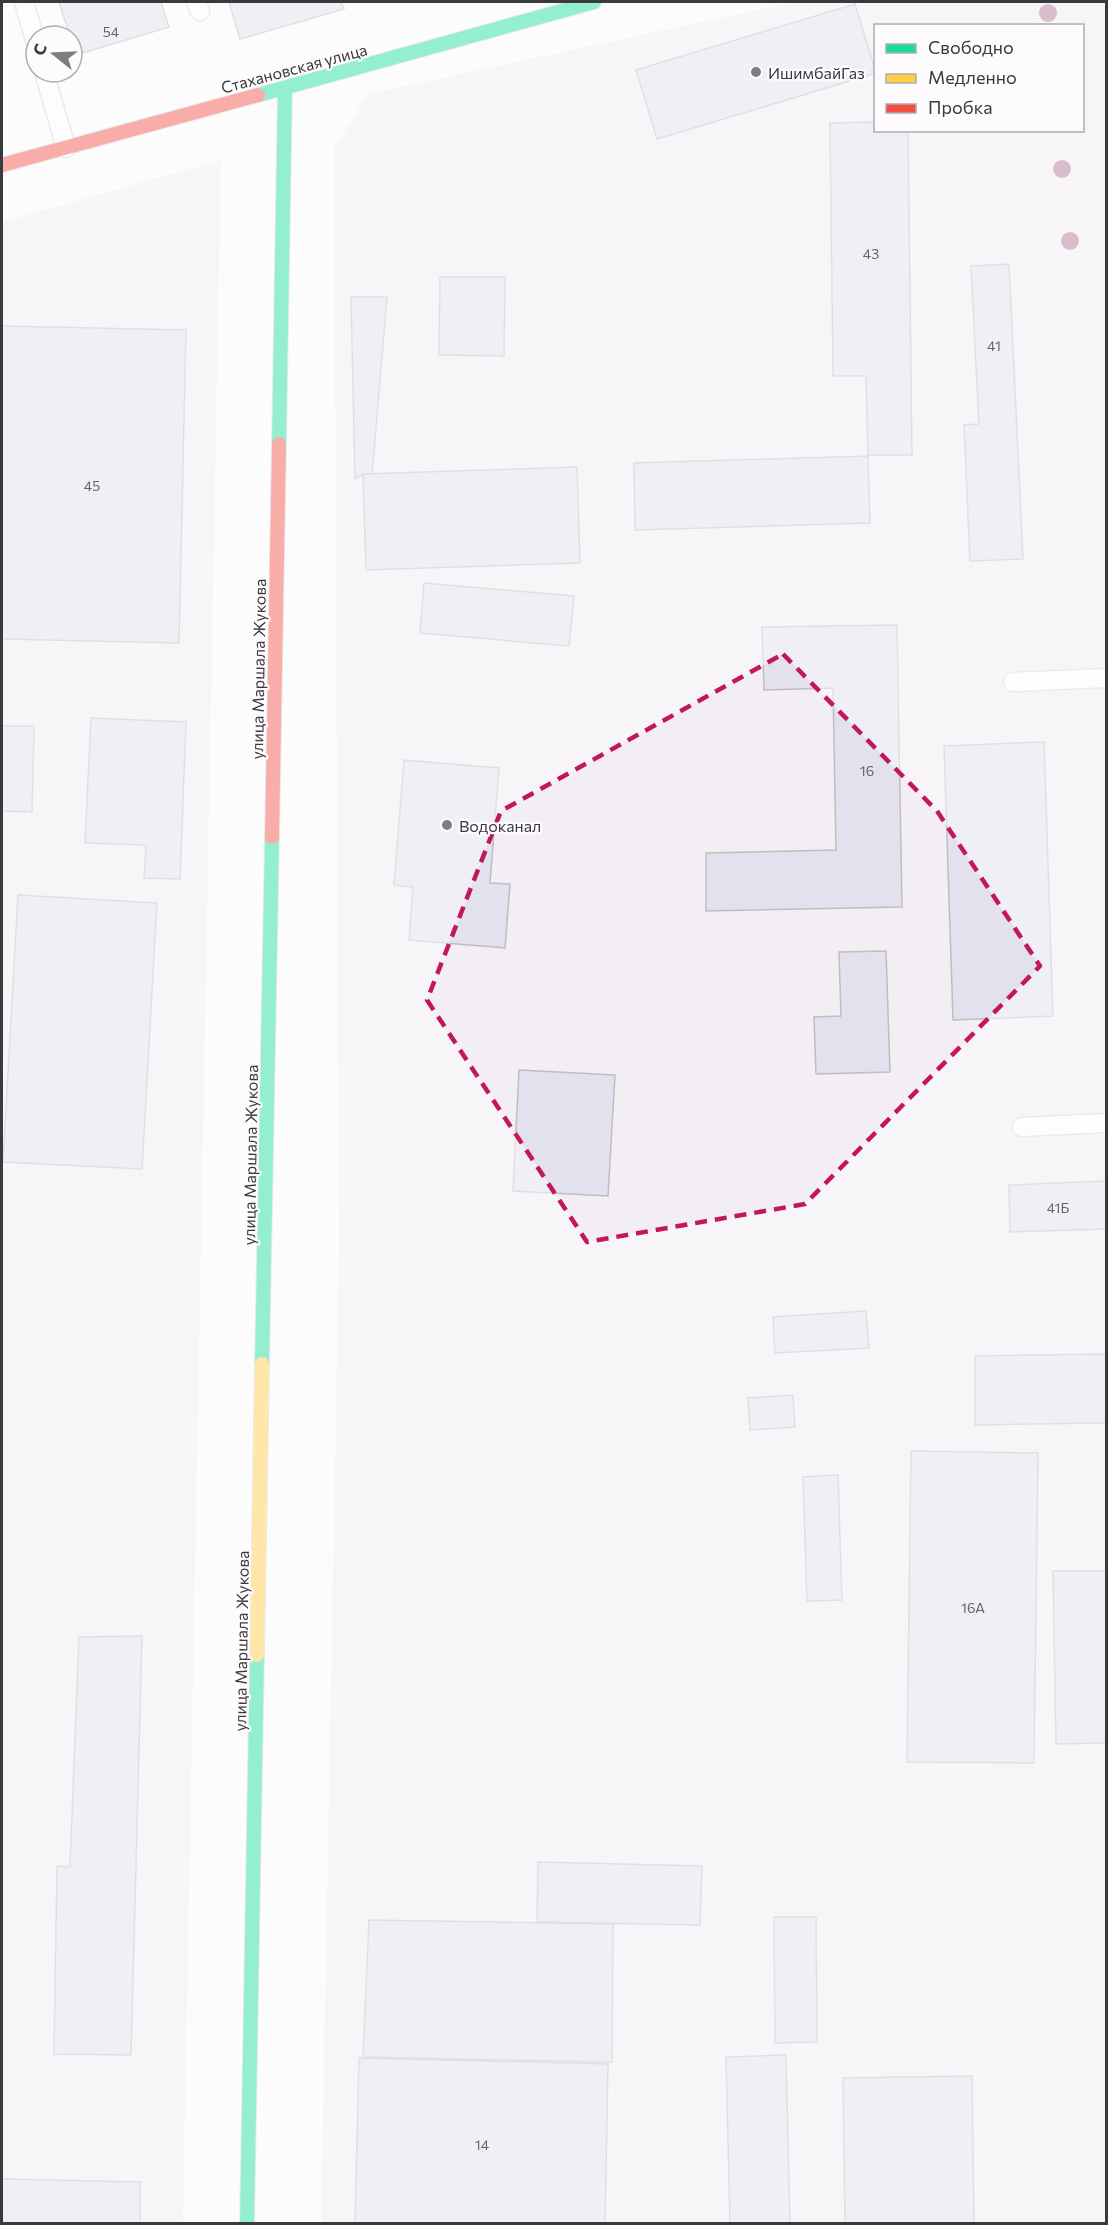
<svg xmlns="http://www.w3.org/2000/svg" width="1108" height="2225" font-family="Commissioner,sans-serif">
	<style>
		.built { fill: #f2eef4; fill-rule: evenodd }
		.building { fill: #e3e1ed; stroke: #bebebf; stroke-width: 1.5 }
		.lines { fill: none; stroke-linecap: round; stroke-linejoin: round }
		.lane-casing { stroke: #d6d6d7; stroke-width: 21 }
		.fast-casing { stroke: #d6d6d7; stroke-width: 16 }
		.slow-casing { stroke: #d6d6d7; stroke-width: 16 }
		.jam-casing { stroke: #d6d6d7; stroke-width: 16 }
		.lane { stroke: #fff; stroke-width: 18 }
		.fast { stroke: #16e098; stroke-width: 14 }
		.slow { stroke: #ffcf43; stroke-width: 14 }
		.jam { stroke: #f24e42; stroke-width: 14 }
		.tree { fill: #ac718e }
		.marked { fill: none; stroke: #c2185b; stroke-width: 4.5; stroke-dasharray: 12 8; stroke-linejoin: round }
		.poi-dot { fill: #7e7d7f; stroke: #fdfbfe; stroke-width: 2 }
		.labels { text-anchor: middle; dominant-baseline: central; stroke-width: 4.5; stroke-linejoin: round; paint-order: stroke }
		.number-label { font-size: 14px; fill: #646368 }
		.street-label { font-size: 16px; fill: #3a393b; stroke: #fdfbfe }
		.poi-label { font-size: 16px; fill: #3a393b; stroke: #fdfbfe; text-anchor: start }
	</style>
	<rect width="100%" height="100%" fill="#fdfcfd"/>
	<path class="built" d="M 794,2 L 1106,2 L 1106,2223 L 321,2224 L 339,1243 L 334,149 L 368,94 ZM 876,26 L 1082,26 L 1082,130 L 876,130 Z
		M 221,160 L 183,2223 L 2,2224 L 2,222 Z"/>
	<path class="building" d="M 59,2 L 161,2 L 169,27 L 76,55 Z
		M 229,2 L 341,2 L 344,9 L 240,39 Z
		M 855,4 L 876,73 L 657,139 L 636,70 Z
		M 876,122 L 876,130 L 908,130 L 912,455 L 868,455 L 866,376 L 833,376 L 830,123 Z
		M 1009,264 L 1023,559 L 970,561 L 964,425 L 979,424 L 971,266 Z
		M 440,277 L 505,277 L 504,356 L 439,355 Z
		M 351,297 L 387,297 L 372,474 L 363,474 L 355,479 Z
		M 2,326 L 186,330 L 179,643 L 2,639 Z
		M 868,456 L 870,523 L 635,530 L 634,463 Z
		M 577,467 L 580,563 L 366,570 L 363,474 Z
		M 424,583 L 574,596 L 569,646 L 420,633 Z
		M 897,625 L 902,907 L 706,911 L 706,853 L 836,850 L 833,688 L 764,690 L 762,627 Z
		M 91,718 L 186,722 L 180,879 L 144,878 L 146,845 L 85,843 Z
		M 2,726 L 34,726 L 32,812 L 2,811 Z
		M 1044,742 L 1053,1016 L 953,1020 L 944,746 Z
		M 404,760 L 499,768 L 490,883 L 510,884 L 505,948 L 409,940 L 413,887 L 394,885 Z
		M 18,895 L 157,903 L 142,1169 L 3,1162 Z
		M 886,951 L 890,1072 L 816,1074 L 814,1017 L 841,1016 L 839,952 Z
		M 519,1070 L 615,1075 L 608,1196 L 513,1191 Z
		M 1106,1181 L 1106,1229 L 1010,1232 L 1009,1185 Z
		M 866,1311 L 869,1348 L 775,1353 L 773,1317 Z
		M 1106,1354 L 1106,1423 L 975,1425 L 975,1356 Z
		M 793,1395 L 795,1427 L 750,1430 L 748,1398 Z
		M 911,1451 L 1038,1453 L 1034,1763 L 907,1762 Z
		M 838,1475 L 842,1600 L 807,1601 L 803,1477 Z
		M 1053,1571 L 1106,1571 L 1106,1743 L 1056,1744 Z
		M 142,1636 L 131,2055 L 54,2054 L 57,1866 L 70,1867 L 79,1637 Z
		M 538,1862 L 702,1866 L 700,1925 L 537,1922 Z
		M 774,1917 L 816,1917 L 817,2042 L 775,2043 Z
		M 369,1920 L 613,1924 L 612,2062 L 363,2057 Z
		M 786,2055 L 790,2224 L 730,2224 L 726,2057 Z
		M 359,2058 L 608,2064 L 605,2224 L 355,2224 Z
		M 972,2076 L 974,2224 L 845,2224 L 843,2078 Z
		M 2,2179 L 140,2182 L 140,2224 L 2,2224 Z"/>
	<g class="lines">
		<defs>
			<path id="lane" d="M 24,2 L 36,43
				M 196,2 L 200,11
				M 44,72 L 66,148
				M 1013,682 L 1106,678
				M 1022,1127 L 1106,1123"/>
			<path id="fast" d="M 258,95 L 594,2
				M 279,444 L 285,88
				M 262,1364 L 272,837
				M 247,2224 L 257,1655"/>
			<path id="slow" d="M 257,1655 L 262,1364"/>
			<path id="jam" d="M 2,165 L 258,95
				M 272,837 L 279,444"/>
		</defs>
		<use href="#lane" class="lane-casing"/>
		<use href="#fast" class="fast-casing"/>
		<use href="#slow" class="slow-casing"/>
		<use href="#jam" class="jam-casing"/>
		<use href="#lane" class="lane"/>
		<use href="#fast" class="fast"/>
		<use href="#slow" class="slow"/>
		<use href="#jam" class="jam"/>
	</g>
	<g class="tree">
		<circle cx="1048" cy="13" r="9"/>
		<circle cx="1062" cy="169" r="9"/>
		<circle cx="1070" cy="241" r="9"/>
	</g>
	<path d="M0 0H1108V2225H0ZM 783,654 L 937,811 L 1040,966 L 805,1204 L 587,1242 L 427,1000 L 501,811 Z" fill="#fdfcfd" fill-opacity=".55" fill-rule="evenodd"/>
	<path class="marked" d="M 783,654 L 937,811 L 1040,966 L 805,1204 L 587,1242 L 427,1000 L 501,811 Z"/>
	<g class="poi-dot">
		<circle cx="756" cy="72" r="6"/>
		<circle cx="447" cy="825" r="6"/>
	</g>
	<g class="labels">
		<g class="number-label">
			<text x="111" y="31">54</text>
			<text x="871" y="253">43</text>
			<text x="994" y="345">41</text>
			<text x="92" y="485">45</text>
			<text x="867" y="770">16</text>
			<text x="1058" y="1207">41Б</text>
			<text x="973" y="1607">16А</text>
			<text x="482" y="2144">14</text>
		</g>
		<g class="street-label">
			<text transform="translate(294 68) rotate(-15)">Стахановская улица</text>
			<text transform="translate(258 669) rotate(-89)">улица Маршала Жукова</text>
			<text transform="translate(250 1155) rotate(-89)">улица Маршала Жукова</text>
			<text transform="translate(241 1641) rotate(-89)">улица Маршала Жукова</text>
		</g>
		<g class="poi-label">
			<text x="768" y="72">ИшимбайГаз</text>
			<text x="459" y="825">Водоканал</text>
		</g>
	</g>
	<rect width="1108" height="2225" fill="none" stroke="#3a393b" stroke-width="6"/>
	<rect x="874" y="24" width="210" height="108" fill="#fdfbfe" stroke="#afadb0" stroke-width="1.5"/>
	<rect x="886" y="44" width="30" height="9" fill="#16e098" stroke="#afadb0" stroke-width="1.5"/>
	<text x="928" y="54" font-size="18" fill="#3a393b">Свободно</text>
	<rect x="886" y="74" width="30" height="9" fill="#ffcf43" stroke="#afadb0" stroke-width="1.5"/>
	<text x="928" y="84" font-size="18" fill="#3a393b">Медленно</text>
	<rect x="886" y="104" width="30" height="9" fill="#f24e42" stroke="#afadb0" stroke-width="1.5"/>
	<text x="928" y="114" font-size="18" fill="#3a393b">Пробка</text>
	<g transform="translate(54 54) rotate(288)"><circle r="28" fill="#fdfbfe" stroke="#afadb0" stroke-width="1.5"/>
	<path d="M0-4.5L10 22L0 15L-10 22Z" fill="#7e7d7f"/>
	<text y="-9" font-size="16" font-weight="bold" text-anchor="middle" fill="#3a393b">С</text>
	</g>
</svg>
